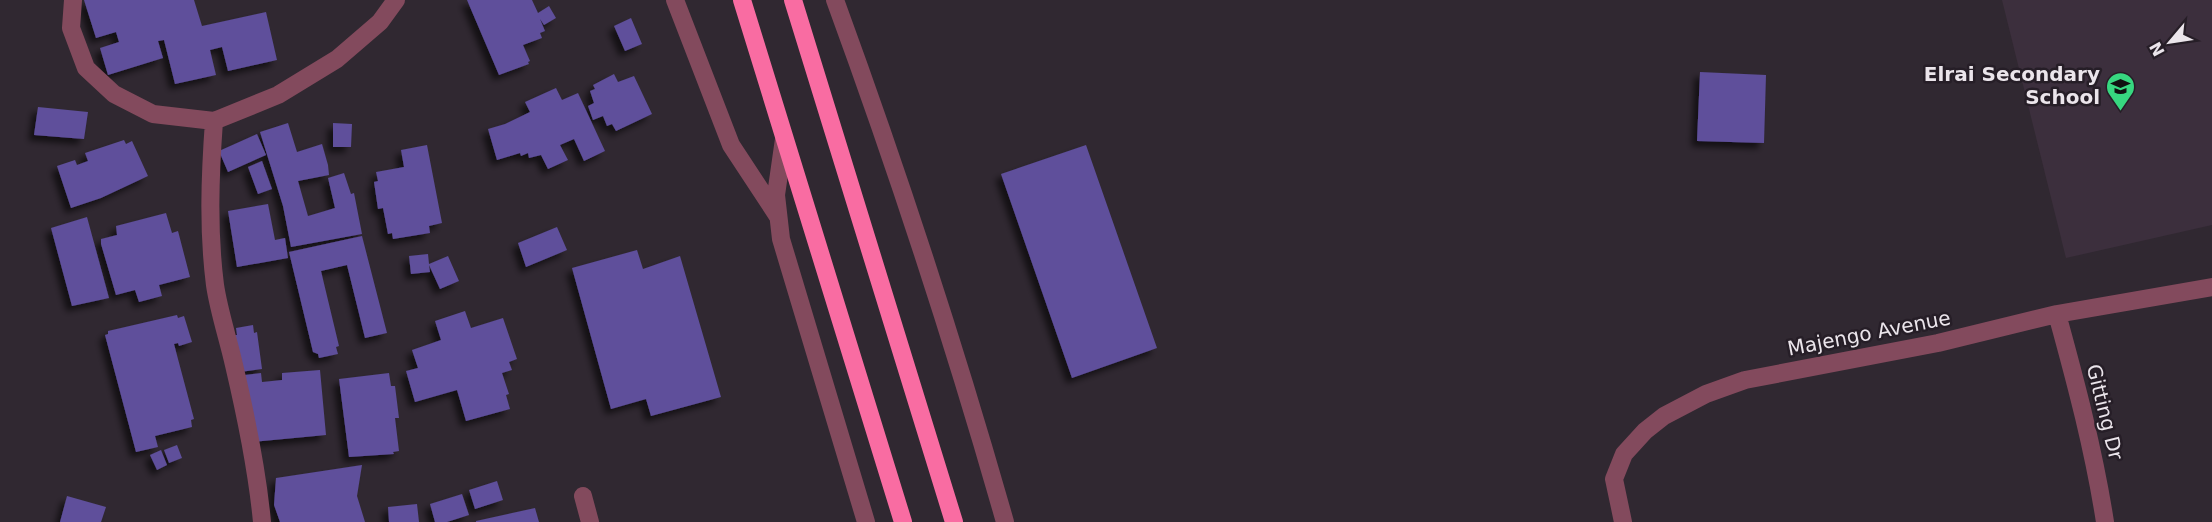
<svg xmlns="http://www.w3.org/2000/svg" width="2212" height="522" font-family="'DejaVu Sans',sans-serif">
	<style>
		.built { fill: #3c2f3d }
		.building { fill: #5e4f9b; filter: url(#shadow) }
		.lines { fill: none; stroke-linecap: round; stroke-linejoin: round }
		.minor { stroke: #834a5d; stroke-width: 18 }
		.highway { stroke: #f96ca2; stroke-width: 18 }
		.labels { text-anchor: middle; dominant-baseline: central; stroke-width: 5; stroke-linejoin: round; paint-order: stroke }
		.poi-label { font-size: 20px; font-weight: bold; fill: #ebe5eb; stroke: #261e27; text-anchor: end }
		.street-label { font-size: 20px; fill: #ebe5eb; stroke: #261e27 }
	</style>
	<defs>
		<filter id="shadow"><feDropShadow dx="-5.5" dy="5.5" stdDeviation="3" flood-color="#0009"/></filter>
	</defs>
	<rect width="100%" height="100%" fill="#302831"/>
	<path class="built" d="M 2002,0 L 2212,0 L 2212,225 L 2066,258 Z"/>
	<path class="building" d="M 84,0 L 194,0 L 202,26 L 266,12 L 277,60 L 228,71 L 222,47 L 210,50 L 216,75 L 175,84 L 164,40 L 158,41 L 163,58 L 108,75 L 100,48 L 119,42 L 116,32 L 96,38 Z
		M 467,0 L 532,0 L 538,13 L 549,6 L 556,18 L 544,25 L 540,19 L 545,31 L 540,33 L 542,38 L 523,45 L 530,61 L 528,62 L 529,64 L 499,75 Z
		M 631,18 L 642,44 L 625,51 L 614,26 Z
		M 1700,72 L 1766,75 L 1764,143 L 1697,141 Z
		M 614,74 L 618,82 L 634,76 L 652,114 L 616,131 L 612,124 L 607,126 L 603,116 L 593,120 L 588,106 L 594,103 L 590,91 L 595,89 L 593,85 Z
		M 556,88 L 562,100 L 578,93 L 605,151 L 584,161 L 574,139 L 560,145 L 568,160 L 548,169 L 541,155 L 529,158 L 528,153 L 521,156 L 520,153 L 497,160 L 488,129 L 505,124 L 530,112 L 525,102 Z
		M 38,107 L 88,112 L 84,139 L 34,135 Z
		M 288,123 L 297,152 L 322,144 L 328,165 L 329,175 L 298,181 L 308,216 L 335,208 L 328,178 L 344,173 L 351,194 L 354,193 L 362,234 L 291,247 L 283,206 L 260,132 Z
		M 333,123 L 352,124 L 351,147 L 333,147 Z
		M 257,134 L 266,155 L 228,172 L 219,151 Z
		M 124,140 L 126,144 L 132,141 L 148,176 L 101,198 L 71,208 L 57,166 L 75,160 L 77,165 L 88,161 L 85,153 Z
		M 427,145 L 442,223 L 429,226 L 430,233 L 393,239 L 392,233 L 388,234 L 383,208 L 378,209 L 374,182 L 378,181 L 376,172 L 404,167 L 401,150 Z
		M 1086,145 L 1157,348 L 1072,378 L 1001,174 Z
		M 262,161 L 272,189 L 258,194 L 248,167 Z
		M 268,204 L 275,240 L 285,238 L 288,258 L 237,267 L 228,211 Z
		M 166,213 L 172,233 L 178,231 L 190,277 L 159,285 L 162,296 L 139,302 L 135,290 L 116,295 L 101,244 L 101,239 L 117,235 L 116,226 Z
		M 87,217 L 109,298 L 72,306 L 51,228 Z
		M 557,227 L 567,250 L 526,267 L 518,243 Z
		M 362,236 L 387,333 L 365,338 L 347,265 L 321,271 L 339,346 L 336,347 L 338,354 L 319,358 L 318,354 L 313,352 L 289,252 Z
		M 637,250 L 643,269 L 680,256 L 721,397 L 651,416 L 646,399 L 611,409 L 572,268 Z
		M 428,254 L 429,264 L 448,256 L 459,281 L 440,289 L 429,265 L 430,272 L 411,274 L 409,256 Z
		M 465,311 L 471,328 L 503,318 L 517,359 L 509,362 L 512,370 L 502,373 L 509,394 L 506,395 L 510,409 L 466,421 L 457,390 L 415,402 L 406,371 L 418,368 L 412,350 L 441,340 L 435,321 Z
		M 177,315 L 178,318 L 184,316 L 192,342 L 179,346 L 178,343 L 174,344 L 194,419 L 191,420 L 192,427 L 155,436 L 158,447 L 136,452 L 105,335 L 108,334 L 108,331 Z
		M 253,325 L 254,333 L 257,332 L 262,369 L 240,372 L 235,335 L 237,335 L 236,328 Z
		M 320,370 L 326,435 L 252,442 L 245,375 L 261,373 L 262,382 L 282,380 L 282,373 Z
		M 389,373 L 391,386 L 395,386 L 399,418 L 395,418 L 399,451 L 393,452 L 394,454 L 349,457 L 339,379 Z
		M 177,445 L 182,458 L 169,463 L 164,450 Z
		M 161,450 L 167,465 L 157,470 L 150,455 Z
		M 362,465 L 357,496 L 365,522 L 280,522 L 274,505 L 276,478 Z
		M 497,481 L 503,500 L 475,509 L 469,490 Z
		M 462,494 L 469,515 L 447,522 L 435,522 L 430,504 Z
		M 67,496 L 106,507 L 101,522 L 60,522 Z
		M 417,504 L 419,522 L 389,522 L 388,507 Z
		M 535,508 L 539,522 L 476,522 L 476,521 Z"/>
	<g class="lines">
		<path class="minor" d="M 73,0 L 71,28 L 86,68 L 114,94 L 153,114 L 214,121 L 278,95 L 337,59 L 380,22 L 396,0
			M 675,0 L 731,145 L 777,215
			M 835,0 C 898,172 955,346 1005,522
			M 214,121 C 210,176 208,230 215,285 C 219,312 228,338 234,365 C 246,416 257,469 262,522
			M 784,139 L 776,195 L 781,239 L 866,522
			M 2057,314 C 2076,383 2094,451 2105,522
			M 583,496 L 590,522
			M 1623,522 L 1614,479 L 1624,454 L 1645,431 L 1664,416 L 1706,394 L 1745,380 L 1938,343 L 2057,314 L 2212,287"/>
		<path class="highway" d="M 742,0 L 903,522
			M 793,0 L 954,522"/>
	</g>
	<defs>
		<symbol id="school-pin" viewBox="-11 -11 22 30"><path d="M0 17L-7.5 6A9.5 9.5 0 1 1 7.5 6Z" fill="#37d880" stroke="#261e27"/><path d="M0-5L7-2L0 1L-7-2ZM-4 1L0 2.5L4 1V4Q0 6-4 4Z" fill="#111"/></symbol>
	</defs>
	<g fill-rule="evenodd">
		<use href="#school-pin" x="2104" y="70" width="33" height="45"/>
	</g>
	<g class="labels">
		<g class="poi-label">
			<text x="2100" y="74">Elrai Secondary<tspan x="2100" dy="23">School</tspan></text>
		</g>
		<g class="street-label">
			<text transform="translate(1869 333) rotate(-11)">Majengo Avenue</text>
			<text transform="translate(2105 412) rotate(76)">Gitting Dr</text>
		</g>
	</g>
	<g transform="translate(2170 42) rotate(241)" stroke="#261e27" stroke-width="4.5" paint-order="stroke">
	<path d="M0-4.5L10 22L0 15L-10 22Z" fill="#ebe5eb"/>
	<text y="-9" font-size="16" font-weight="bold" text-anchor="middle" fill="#ebe5eb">N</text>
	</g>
</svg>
